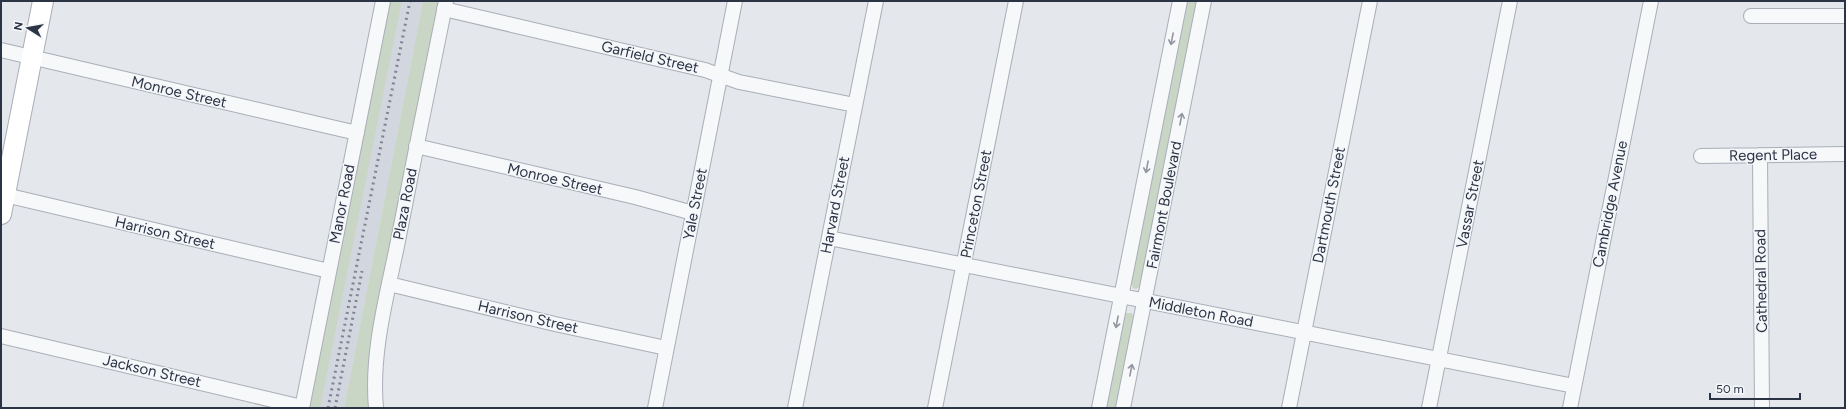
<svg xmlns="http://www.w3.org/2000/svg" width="1846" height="409" font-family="Figtree,sans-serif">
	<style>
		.built { fill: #d2d6de }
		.green { fill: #c9d6c5 }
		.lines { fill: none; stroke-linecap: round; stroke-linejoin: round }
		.minor-casing { stroke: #a9aeb7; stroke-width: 16 }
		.secondary-casing { stroke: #a9aeb7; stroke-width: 22 }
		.minor { stroke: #f7f8fa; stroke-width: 14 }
		.secondary { stroke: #fff; stroke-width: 20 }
		.rail { stroke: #7d8696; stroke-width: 3; stroke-dasharray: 2 4; stroke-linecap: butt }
		.oneway { stroke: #9196a0 }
		.labels { text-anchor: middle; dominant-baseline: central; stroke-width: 3; stroke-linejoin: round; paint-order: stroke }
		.street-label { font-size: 15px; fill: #2b3445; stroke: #f4f6f9 }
	</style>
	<rect width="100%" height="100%" fill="#e4e7ec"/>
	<path class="built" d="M 400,1 L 423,1 L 344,408 L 319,408 Z"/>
	<path class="green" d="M 385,1 L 402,1 L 320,408 L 304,408 Z
		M 423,1 L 444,1 L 373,374 L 376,408 L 344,408 Z
		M 1186,1 L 1197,1 L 1141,286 L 1136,289 L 1133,288 L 1131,282 Z
		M 1126,313 L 1132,313 L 1134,318 L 1116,408 L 1105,408 L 1123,315 Z"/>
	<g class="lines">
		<defs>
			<path id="minor" d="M 444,9 L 705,70 L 739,82 L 855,105
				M 1751,16 L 1845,16
				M 1,50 L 357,133
				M 416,146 L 635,197 L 693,213
				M 1760,155 L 1762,408
				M 1701,156 L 1845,154
				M 1,194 L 329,271
				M 829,238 L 1574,386
				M 389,284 L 555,324 L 666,348
				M 1,336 L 302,407
				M 302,408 L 383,1
				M 376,408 C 371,354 386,299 397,246 C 413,164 429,83 446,1
				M 655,408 L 735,1
				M 795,408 L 876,1
				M 935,408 L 1016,1
				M 1099,408 L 1180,1
				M 1123,408 L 1204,1
				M 1289,408 L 1370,1
				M 1429,408 L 1510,1
				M 1570,408 L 1651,1"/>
			<path id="secondary" d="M 1,214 L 43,1"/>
		</defs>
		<use href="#minor" class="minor-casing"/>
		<use href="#secondary" class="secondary-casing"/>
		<use href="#minor" class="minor"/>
		<use href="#secondary" class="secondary"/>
		<path class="rail" d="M 328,408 L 410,1
			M 335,408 L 362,271"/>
	</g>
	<defs><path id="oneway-shaft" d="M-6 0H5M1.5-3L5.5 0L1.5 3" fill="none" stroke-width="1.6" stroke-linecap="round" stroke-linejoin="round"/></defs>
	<g class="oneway">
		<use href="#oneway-shaft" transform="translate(1172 39) rotate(101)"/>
		<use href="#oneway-shaft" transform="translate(1181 119) rotate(-79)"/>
		<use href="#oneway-shaft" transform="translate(1147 167) rotate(101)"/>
		<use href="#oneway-shaft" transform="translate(1117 322) rotate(101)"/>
		<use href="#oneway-shaft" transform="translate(1131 370) rotate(-79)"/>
	</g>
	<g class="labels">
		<g class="street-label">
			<text transform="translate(650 57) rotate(13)">Garfield Street</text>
			<text transform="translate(179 92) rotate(13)">Monroe Street</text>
			<text transform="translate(1773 155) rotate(-1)">Regent Place</text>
			<text transform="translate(555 179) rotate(13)">Monroe Street</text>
			<text transform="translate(342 204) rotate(-79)">Manor Road</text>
			<text transform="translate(405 204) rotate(-79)">Plaza Road</text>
			<text transform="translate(695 204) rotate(-79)">Yale Street</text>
			<text transform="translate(976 204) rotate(-79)">Princeton Street</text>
			<text transform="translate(1470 204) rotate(-79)">Vassar Street</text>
			<text transform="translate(1610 204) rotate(-79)">Cambridge Avenue</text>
			<text transform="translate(835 205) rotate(-79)">Harvard Street</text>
			<text transform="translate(1164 205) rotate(-79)">Fairmont Boulevard</text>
			<text transform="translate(1329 205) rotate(-79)">Dartmouth Street</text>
			<text transform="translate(165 233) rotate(13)">Harrison Street</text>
			<text transform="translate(1761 281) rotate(-91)">Cathedral Road</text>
			<text transform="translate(1201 312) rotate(11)">Middleton Road</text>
			<text transform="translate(528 317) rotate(13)">Harrison Street</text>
			<text transform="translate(152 371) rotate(13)">Jackson Street</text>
		</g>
	</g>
	<rect width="1846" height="409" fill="none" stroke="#2b3445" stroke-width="4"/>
	<g transform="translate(28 28) rotate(281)" stroke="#f4f6f9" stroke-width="3" paint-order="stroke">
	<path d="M0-3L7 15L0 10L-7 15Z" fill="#2b3445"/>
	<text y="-6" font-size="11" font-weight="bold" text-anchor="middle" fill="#2b3445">N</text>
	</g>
	<path d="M1710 393v6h90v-6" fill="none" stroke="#2b3445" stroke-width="2"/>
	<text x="1716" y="393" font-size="12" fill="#2b3445" stroke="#f4f6f9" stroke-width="3" paint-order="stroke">50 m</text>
</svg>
